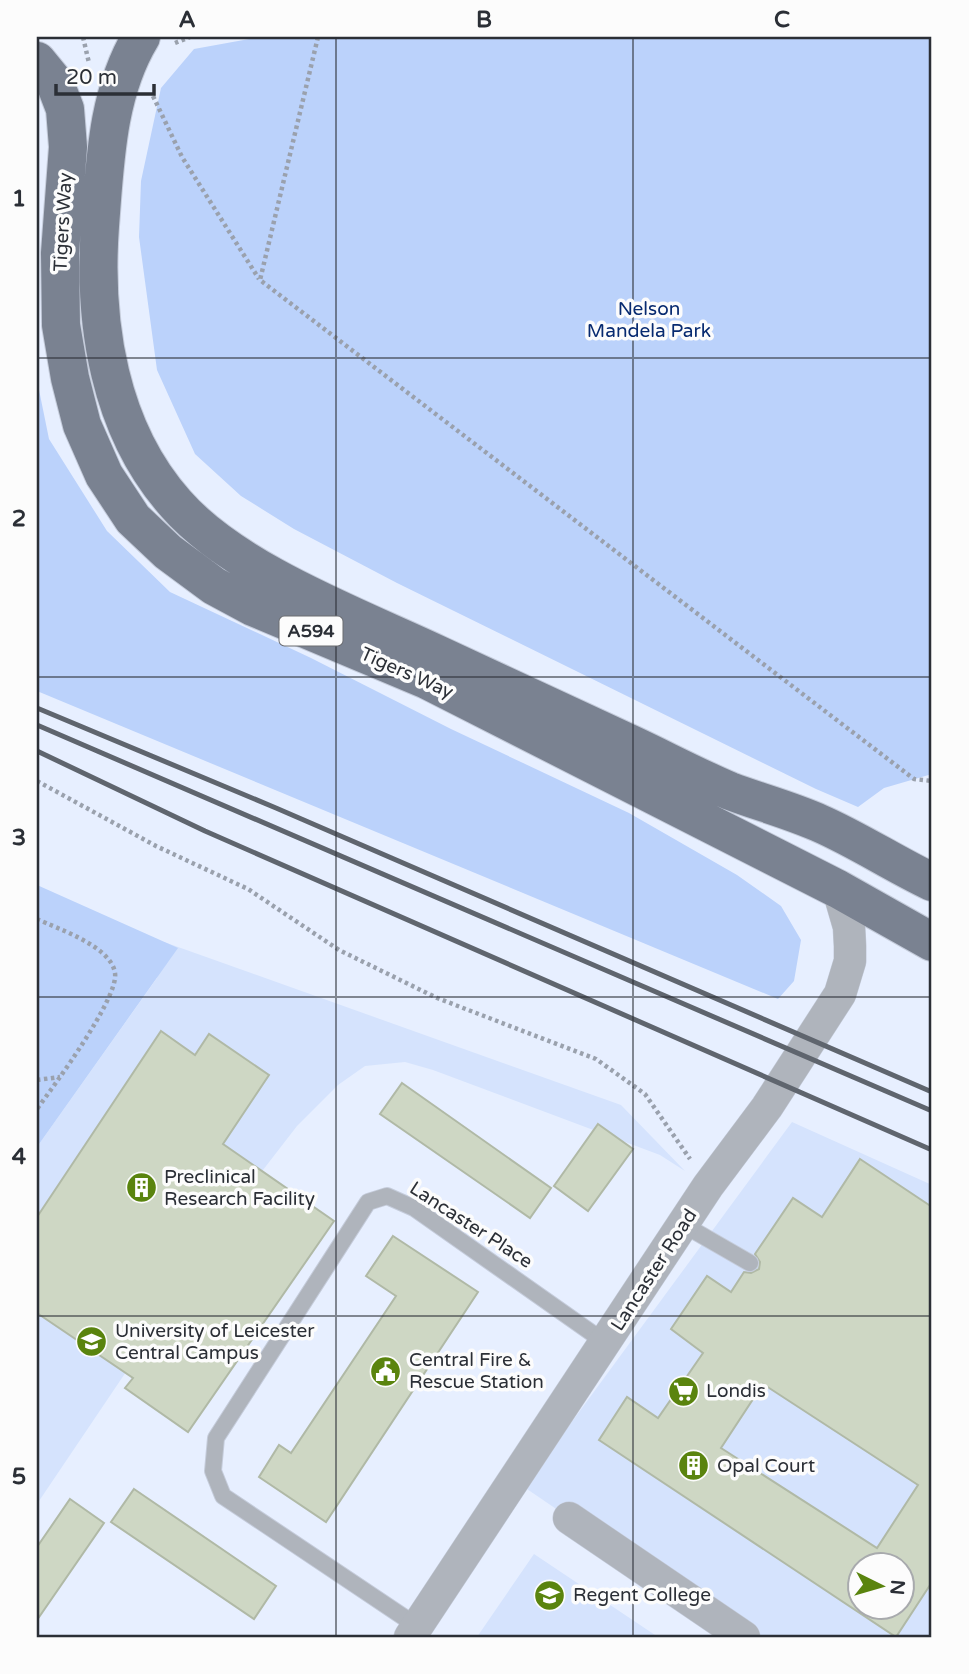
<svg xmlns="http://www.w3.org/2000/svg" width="969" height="1674" font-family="'Varela Round',sans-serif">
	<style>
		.built { fill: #d5e3fd; fill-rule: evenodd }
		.green { fill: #bbd2fb }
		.building { fill: #ced7c4; stroke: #b0b9a6; stroke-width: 2; fill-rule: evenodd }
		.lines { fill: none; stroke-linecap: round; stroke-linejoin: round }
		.lane-casing { stroke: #c5ccdb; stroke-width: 18 }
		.street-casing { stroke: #c5ccdb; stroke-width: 33 }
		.primary-casing { stroke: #c5ccdb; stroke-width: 40 }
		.path { stroke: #9aa1ad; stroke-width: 4.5; stroke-dasharray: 3.5 3.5; stroke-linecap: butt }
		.lane { stroke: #afb4bc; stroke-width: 16 }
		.street { stroke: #afb4bc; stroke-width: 32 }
		.primary { stroke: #7a8291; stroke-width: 38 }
		.rail { stroke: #5f656e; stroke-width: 5 }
		.grid { fill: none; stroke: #2b2f36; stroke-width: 2; stroke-opacity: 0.55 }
		.labels { text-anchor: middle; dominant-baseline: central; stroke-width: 7; stroke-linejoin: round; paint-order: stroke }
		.shield { fill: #fcfcfc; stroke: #6a6c71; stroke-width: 2 }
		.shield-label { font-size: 18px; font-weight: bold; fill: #2b2f36 }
		.street-label { font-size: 19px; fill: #2b2f36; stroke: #fcfcfc }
		.park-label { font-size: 19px; fill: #072a70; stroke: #fcfcfc }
		.poi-label { font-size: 19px; fill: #2b2f36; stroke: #fcfcfc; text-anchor: start }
		.neatline { fill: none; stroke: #2b2f36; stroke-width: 2.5 }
		.grid-label { font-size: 23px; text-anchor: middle; font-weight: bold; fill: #2b2f36 }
	</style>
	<rect width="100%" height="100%" fill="#e7efff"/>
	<path class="built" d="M 164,942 L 621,1105 L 685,1171 L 660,1155 L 433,1070 L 405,1062 L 365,1066 L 338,1085 L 297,1126 L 256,1179 L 37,1504 L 37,1147 L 157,978 Z
		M 792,1122 L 932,1185 L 932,1637 L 744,1637 L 524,1487 ZM 860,1566 L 902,1566 L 902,1608 L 860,1608 Z
		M 534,1554 L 658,1637 L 477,1637 Z"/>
	<path class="green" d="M 260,37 L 932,37 L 932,774 L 884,788 L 858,807 L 816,789 L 397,583 L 294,529 L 241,496 L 195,454 L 157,370 L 139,237 L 141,181 L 161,88 L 194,49 Z
		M 37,380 L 49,439 L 107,531 L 170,592 L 311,658 L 451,729 L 629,813 L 737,875 L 781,906 L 801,940 L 794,981 L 778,999 L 37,691 Z
		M 37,885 L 178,948 L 37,1147 Z"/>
	<path class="building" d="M 161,1031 L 195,1055 L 209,1034 L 269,1075 L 223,1144 L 334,1221 L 188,1432 L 125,1388 L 133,1378 L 37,1313 L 37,1217 Z
		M 402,1083 L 551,1188 L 530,1218 L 380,1114 Z
		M 598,1124 L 633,1149 L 588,1211 L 554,1186 Z
		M 860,1159 L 932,1207 L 932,1582 L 896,1637 L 599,1440 L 627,1397 L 658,1418 L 703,1353 L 671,1329 L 707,1276 L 731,1292 L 744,1272 L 751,1273 L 759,1269 L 760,1262 L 755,1254 L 793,1198 L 822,1217 ZM 763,1384 L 918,1485 L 877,1548 L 721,1448 ZM 860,1565 L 902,1565 L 902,1607 L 860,1607 Z
		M 393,1236 L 478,1292 L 326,1522 L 259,1477 L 279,1445 L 291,1453 L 396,1296 L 366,1276 Z
		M 134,1489 L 276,1586 L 254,1619 L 111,1522 Z
		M 70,1499 L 104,1523 L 37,1620 L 37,1547 Z"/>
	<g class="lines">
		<defs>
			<path id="lane" d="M 684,1225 L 750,1263
				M 417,1626 L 223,1496 L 213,1471 L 216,1438 L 368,1202 L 387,1196 L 414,1208 L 606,1343"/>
			<path id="street" d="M 569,1518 L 744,1637
				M 410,1637 L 708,1186 L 767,1107 L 840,994 L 850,961 L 850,946 L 849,927 L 838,889"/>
			<path id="primary" d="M 141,37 C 107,93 105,162 100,226 C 93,323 109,429 176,504 C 235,571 356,616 437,654 C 502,684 567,715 633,745 C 665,760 697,777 730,791 C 759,802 790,810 819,823 C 858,840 894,864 932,882
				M 37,61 L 55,83 L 65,109 L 68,147 L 60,253 L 61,325 L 70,378 L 82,425 L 104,475 L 133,519 L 168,552 L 214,586 L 253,607 L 427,680 L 838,889 L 932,942"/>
		</defs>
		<use href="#lane" class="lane-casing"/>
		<use href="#street" class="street-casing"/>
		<use href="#primary" class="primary-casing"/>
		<path class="path" d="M 83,37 L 89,63
			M 318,37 L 260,280 L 914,779 L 932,781
			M 175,43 L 190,37
			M 153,96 L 182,157 L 259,279
			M 37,781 L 156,846 L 248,889 L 339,950 L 437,998 L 596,1059 L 645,1094 L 690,1159
			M 37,919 C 58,929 111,946 115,973 C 119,998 53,1087 37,1109
			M 37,1080 L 60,1077"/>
		<use href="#lane" class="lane"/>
		<use href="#street" class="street"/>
		<use href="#primary" class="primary"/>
		<path class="rail" d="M 37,708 L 276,808 L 932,1092
			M 37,725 L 932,1111
			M 37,751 L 205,831 L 932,1150"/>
	</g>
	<path class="grid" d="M 336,37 L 336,1637M 633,37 L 633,1637M 37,358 L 932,358M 37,677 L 932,677M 37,997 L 932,997M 37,1316 L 932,1316"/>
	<defs>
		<symbol id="building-disc" viewBox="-11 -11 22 22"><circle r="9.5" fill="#5a840e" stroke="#fcfcfc"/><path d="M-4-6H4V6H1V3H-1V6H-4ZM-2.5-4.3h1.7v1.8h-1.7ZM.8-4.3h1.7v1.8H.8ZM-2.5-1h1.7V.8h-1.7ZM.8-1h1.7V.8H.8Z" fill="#fff"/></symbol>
		<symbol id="university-disc" viewBox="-11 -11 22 22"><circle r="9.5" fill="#5a840e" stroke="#fcfcfc"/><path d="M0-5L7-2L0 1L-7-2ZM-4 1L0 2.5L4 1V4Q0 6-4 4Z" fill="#fff"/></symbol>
		<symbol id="civic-disc" viewBox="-11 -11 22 22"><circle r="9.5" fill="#5a840e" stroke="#fcfcfc"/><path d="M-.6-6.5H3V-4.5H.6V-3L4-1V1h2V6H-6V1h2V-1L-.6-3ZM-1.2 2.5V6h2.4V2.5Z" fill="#fff"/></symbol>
		<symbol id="supermarket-disc" viewBox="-11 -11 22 22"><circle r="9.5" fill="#5a840e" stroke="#fcfcfc"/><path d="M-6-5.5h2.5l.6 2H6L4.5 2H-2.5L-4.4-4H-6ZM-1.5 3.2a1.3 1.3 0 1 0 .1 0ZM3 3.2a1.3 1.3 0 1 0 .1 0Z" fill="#fff"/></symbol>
	</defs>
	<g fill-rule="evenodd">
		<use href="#building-disc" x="124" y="1170" width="35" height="35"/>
		<use href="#university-disc" x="74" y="1324" width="35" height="35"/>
		<use href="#civic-disc" x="368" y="1354" width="35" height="35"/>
		<use href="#supermarket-disc" x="666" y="1374" width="35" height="35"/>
		<use href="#building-disc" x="676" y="1448" width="35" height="35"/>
		<use href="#university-disc" x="532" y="1578" width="35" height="35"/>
	</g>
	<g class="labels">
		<rect class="shield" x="279.5" y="616.5" width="63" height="29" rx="5"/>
		<g class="shield-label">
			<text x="311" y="631">A594</text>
		</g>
		<g class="street-label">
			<text transform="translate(63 222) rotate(-87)">Tigers Way</text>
			<text transform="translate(407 673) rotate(24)">Tigers Way</text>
			<text transform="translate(471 1225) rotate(33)">Lancaster Place</text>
			<text transform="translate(654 1270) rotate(-57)">Lancaster Road</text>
		</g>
		<g class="park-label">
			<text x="649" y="309">Nelson<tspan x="649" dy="22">Mandela Park</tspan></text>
		</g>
		<g class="poi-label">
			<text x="164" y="1177">Preclinical<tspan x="164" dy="22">Research Facility</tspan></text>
			<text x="115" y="1331">University of Leicester<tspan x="115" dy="22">Central Campus</tspan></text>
			<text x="409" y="1360">Central Fire &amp;<tspan x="409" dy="22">Rescue Station</tspan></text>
			<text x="706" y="1391">Londis</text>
			<text x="717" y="1466">Opal Court</text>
			<text x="573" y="1595">Regent College</text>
		</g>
	</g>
	<rect width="969" height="1674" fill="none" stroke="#fcfcfc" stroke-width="77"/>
	<g transform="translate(881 1586) rotate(95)"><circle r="33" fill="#fcfcfc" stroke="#a8aaad" stroke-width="2"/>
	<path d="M0-5L12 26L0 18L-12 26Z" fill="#5a840e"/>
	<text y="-10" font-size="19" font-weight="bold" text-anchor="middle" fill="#2b2f36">N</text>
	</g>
	<path d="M56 84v10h98v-10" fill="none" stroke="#2b2f36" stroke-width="3.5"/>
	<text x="66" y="84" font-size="21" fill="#2b2f36" stroke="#fcfcfc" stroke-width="5" paint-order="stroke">20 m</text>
	<rect x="38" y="38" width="892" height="1598" class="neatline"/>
	<g class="grid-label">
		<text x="187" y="27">A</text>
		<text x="484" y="27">B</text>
		<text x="782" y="27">C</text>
		<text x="19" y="206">1</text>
		<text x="19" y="526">2</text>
		<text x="19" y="845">3</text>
		<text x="19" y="1164">4</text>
		<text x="19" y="1484">5</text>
	</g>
</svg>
